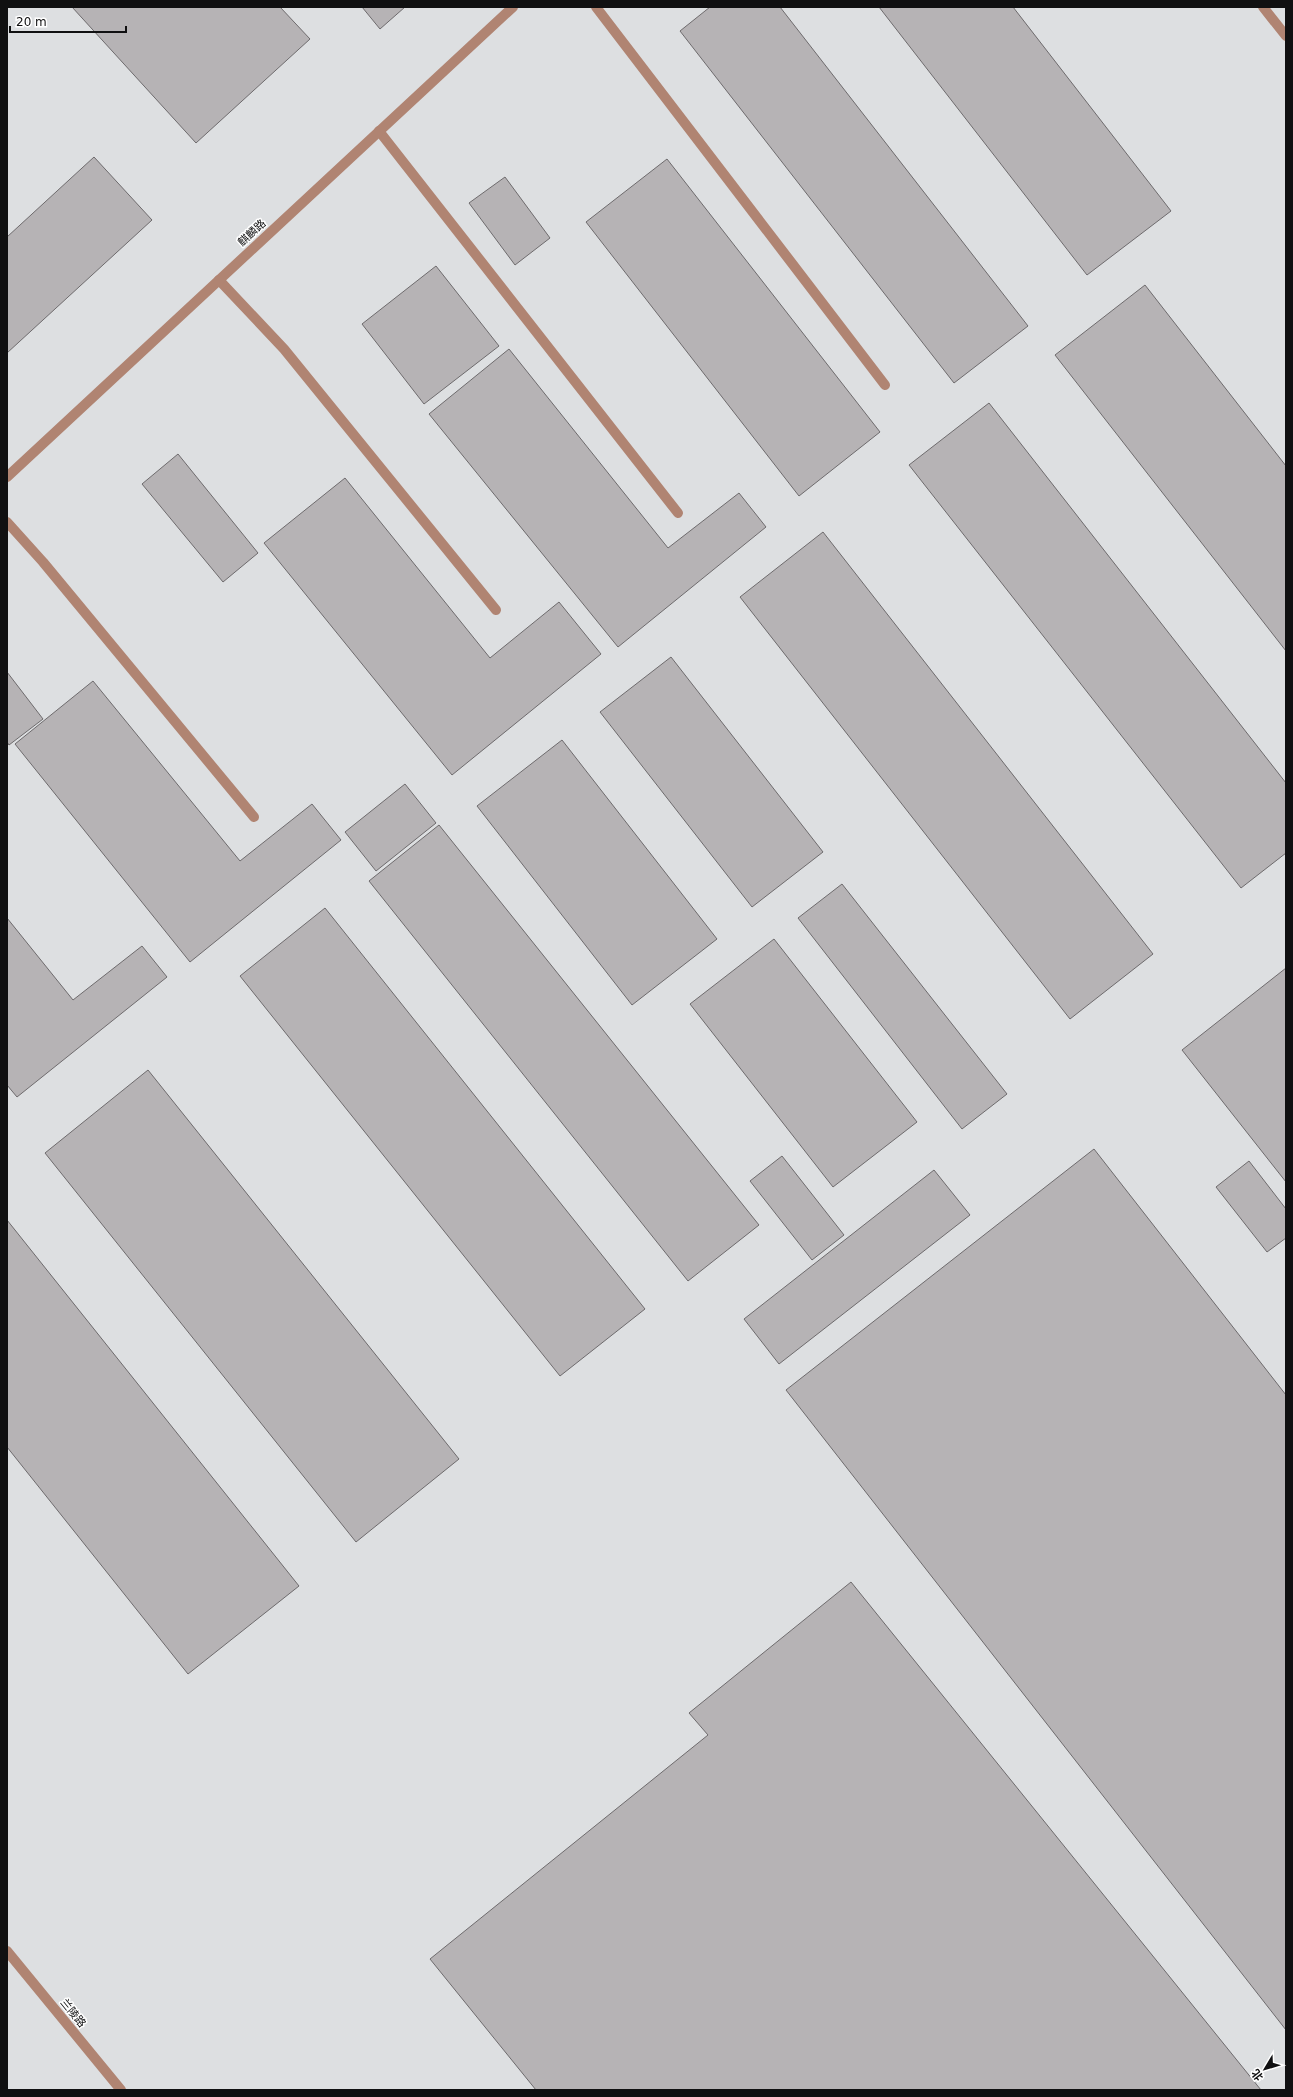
<svg xmlns="http://www.w3.org/2000/svg" width="1293" height="2097" font-family="'DejaVu Sans','Noto Sans SC',sans-serif">
	<style>
		.building { fill: #b6b3b5; stroke: #6e6b6d }
		.lines { fill: none; stroke-linecap: round; stroke-linejoin: round }
		.service { stroke: #b08472; stroke-width: 10 }
		.tertiary { stroke: #b08472; stroke-width: 10 }
		.labels { text-anchor: middle; dominant-baseline: central; stroke-width: 3; stroke-linejoin: round; paint-order: stroke }
		.street-label { font-size: 11px; fill: #101011; stroke: #fff }
	</style>
	<rect width="100%" height="100%" fill="#dddfe1"/>
	<path class="building" d="M 72,7 L 280,7 L 310,39 L 196,143 Z
		M 362,7 L 405,7 L 380,29 Z
		M 710,7 L 780,7 L 1028,326 L 954,383 L 680,31 Z
		M 879,7 L 1013,7 L 1171,211 L 1087,275 Z
		M 94,157 L 152,220 L 7,353 L 7,237 Z
		M 667,159 L 880,432 L 799,496 L 586,222 Z
		M 505,177 L 550,238 L 515,265 L 469,203 Z
		M 436,266 L 499,346 L 424,404 L 362,324 Z
		M 1145,285 L 1286,466 L 1286,651 L 1055,355 Z
		M 509,349 L 668,548 L 739,493 L 766,527 L 618,647 L 429,414 Z
		M 989,403 L 1286,783 L 1286,853 L 1241,888 L 909,465 Z
		M 178,454 L 258,553 L 223,582 L 142,484 Z
		M 345,478 L 490,658 L 559,602 L 601,654 L 452,775 L 264,543 Z
		M 823,532 L 1153,954 L 1070,1019 L 740,597 Z
		M 671,657 L 823,852 L 752,907 L 600,712 Z
		M 7,672 L 43,719 L 9,745 L 7,742 Z
		M 93,681 L 240,861 L 312,804 L 341,840 L 190,962 L 15,744 Z
		M 562,740 L 717,939 L 632,1005 L 477,806 Z
		M 405,784 L 436,823 L 376,871 L 345,832 Z
		M 439,825 L 759,1225 L 688,1281 L 369,881 Z
		M 842,884 L 1007,1094 L 962,1129 L 798,918 Z
		M 325,908 L 645,1309 L 560,1376 L 240,976 Z
		M 7,918 L 73,1000 L 142,946 L 167,977 L 17,1097 L 7,1085 Z
		M 774,939 L 917,1122 L 833,1187 L 690,1004 Z
		M 1286,968 L 1286,1182 L 1182,1050 Z
		M 148,1070 L 459,1459 L 356,1542 L 45,1153 Z
		M 1094,1149 L 1286,1395 L 1286,2030 L 786,1390 Z
		M 782,1156 L 844,1235 L 812,1260 L 750,1181 Z
		M 1249,1161 L 1286,1209 L 1286,1238 L 1267,1252 L 1216,1187 Z
		M 934,1170 L 970,1215 L 779,1364 L 744,1319 Z
		M 7,1220 L 299,1586 L 188,1674 L 7,1447 Z
		M 851,1582 L 1261,2090 L 536,2090 L 430,1959 L 708,1735 L 689,1713 Z"/>
	<g class="lines">
		<path class="service" d="M 596,7 L 885,385
			M 379,131 L 678,513
			M 219,280 L 284,349 L 496,610
			M 7,522 L 43,562 L 254,817"/>
		<path class="tertiary" d="M 1263,7 L 1286,36
			M 7,477 L 513,7
			M 7,1951 L 121,2090"/>
	</g>
	<g class="labels">
		<g class="street-label">
			<text transform="translate(252 233) rotate(-43)">麒麟路</text>
			<text transform="translate(73 2013) rotate(51)">兰陵路</text>
		</g>
	</g>
	<rect width="1293" height="2097" fill="none" stroke="#101011" stroke-width="16"/>
	<g transform="translate(1265 2069) rotate(232)" stroke="#ffffff" stroke-width="3" paint-order="stroke">
	<path d="M0-3L7 15L0 10L-7 15Z" fill="#101011"/>
	<text y="-6" font-size="11" font-weight="bold" text-anchor="middle" fill="#101011">北</text>
	</g>
	<path d="M10 26v6h116v-6" fill="none" stroke="#101011" stroke-width="2"/>
	<text x="16" y="26" font-size="12" fill="#101011" stroke="#ffffff" stroke-width="3" paint-order="stroke">20 m</text>
</svg>
